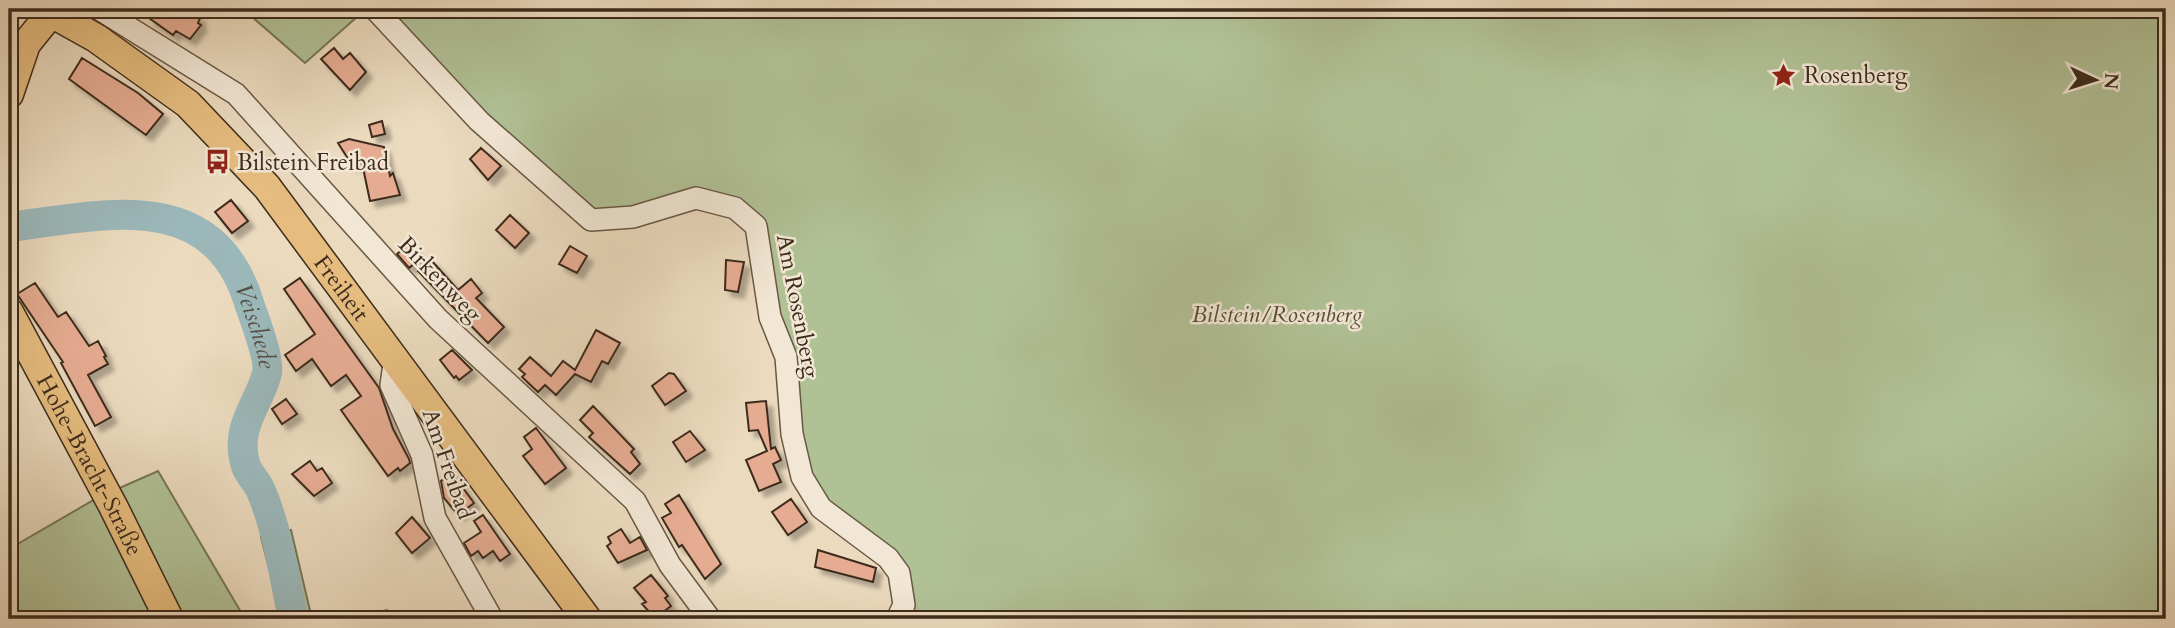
<svg xmlns="http://www.w3.org/2000/svg" width="2175" height="628" font-family="Cardo,serif">
	<style>
		.green { fill: #b1c196; stroke: #777659; stroke-width: 2 }
		.water { fill: #9bb8ba; stroke: #75807b; stroke-width: 2 }
		.lines { fill: none; stroke-linecap: round; stroke-linejoin: round }
		.river { stroke: #9bb8ba; stroke-width: 30 }
		.building { fill: #e6ac92; stroke: #3d2c1c; stroke-width: 2; filter: url(#shadow) }
		.minor-casing { stroke: #685844; stroke-width: 24 }
		.major-casing { stroke: #3d2c1c; stroke-width: 31 }
		.minor { stroke: #f2e7d5; stroke-width: 21 }
		.major { stroke: #e6bd7f; stroke-width: 28 }
		.labels { text-anchor: middle; dominant-baseline: central; stroke-width: 5; stroke-linejoin: round; paint-order: stroke }
		.poi-label { font-size: 23px; fill: #3d2c1c; stroke: #f2e7d5; text-anchor: start }
		.street-label { font-size: 23px; fill: #3d2c1c; stroke: #f2e7d5 }
		.park-label { font-size: 23px; font-style: italic; fill: #544a34; stroke: #f2e7d5 }
		.water-label { font-size: 24px; font-style: italic; fill: #544f44; stroke: #f2e7d5 }
	</style>
	<defs>
		<filter id="shadow"><feDropShadow dx="6" dy="6" stdDeviation="2" flood-color="#0004"/></filter>
	</defs>
	<rect width="100%" height="100%" fill="#ebdabe"/>
	<filter id="stains"><feTurbulence type="fractalNoise" baseFrequency=".00286" numOctaves="4"/><feColorMatrix values="0 0 0 0 .2 0 0 0 0 .09 0 0 0 0 .02 0 0 0 .5 -.17"/></filter>
	<radialGradient id="worn" r=".72"><stop offset=".6" stop-color="#630" stop-opacity="0"/><stop offset="1" stop-color="#630" stop-opacity=".3"/></radialGradient>
	<path class="green" d="M 243,9 L 366,9 L 305,63 Z
		M 375,9 L 2166,9 L 2166,619 L 897,619 L 899,573 L 802,477 L 756,226 L 696,198 L 591,220 Z
		M 158,471 L 245,619 L 9,619 L 9,549 L 97,498 Z
		M 291,530 L 312,619 L 282,619 L 261,537 Z"/>
	<path class="water" d="M 386,610 L 414,619 L 370,619 L 372,615 Z"/>
	<g class="lines">
		<path class="river" id="s1" d="M 9,227 C 103,215 215,185 250,306 C 255,320 270,360 267,373 C 259,405 235,425 245,463 C 247,473 257,481 261,491 C 278,531 284,576 293,619"/>
	</g>
	<path class="building" d="M 156,9 L 187,9 L 200,18 L 198,23 L 201,25 L 190,39 L 176,31 L 173,35 L 149,18 Z
		M 334,48 L 343,59 L 350,53 L 366,72 L 350,90 L 321,59 Z
		M 82,58 L 138,93 L 163,114 L 146,135 L 69,79 Z
		M 382,121 L 385,134 L 372,137 L 369,125 Z
		M 349,139 L 384,147 L 390,176 L 393,173 L 400,195 L 370,201 L 362,163 L 352,165 L 338,143 Z
		M 481,148 L 501,166 L 488,180 L 470,159 Z
		M 231,200 L 248,221 L 232,233 L 215,212 Z
		M 510,215 L 529,233 L 515,248 L 496,230 Z
		M 409,244 L 421,258 L 409,268 L 397,254 Z
		M 570,246 L 587,256 L 577,273 L 559,264 Z
		M 431,260 L 458,290 L 471,279 L 482,293 L 476,298 L 504,327 L 488,343 L 418,271 Z
		M 726,260 L 744,262 L 738,292 L 725,290 Z
		M 300,278 L 379,388 L 393,429 L 409,459 L 410,463 L 400,471 L 398,468 L 388,476 L 341,410 L 361,396 L 346,375 L 331,386 L 312,359 L 296,371 L 285,355 L 315,334 L 284,289 Z
		M 35,283 L 58,317 L 66,312 L 89,346 L 98,341 L 106,356 L 104,357 L 108,364 L 88,375 L 111,417 L 95,426 L 61,363 L 63,362 L 17,294 Z
		M 596,330 L 620,343 L 608,364 L 602,361 L 591,382 L 575,374 L 556,395 L 545,385 L 538,392 L 522,377 L 525,374 L 519,369 L 530,357 L 551,376 L 563,361 L 575,370 Z
		M 452,350 L 472,370 L 459,380 L 456,376 L 454,378 L 440,360 Z
		M 669,373 L 674,374 L 686,391 L 665,405 L 652,386 Z
		M 286,399 L 297,414 L 282,424 L 272,409 Z
		M 766,401 L 771,449 L 775,447 L 781,460 L 773,464 L 781,482 L 759,491 L 746,460 L 767,451 L 758,430 L 749,431 L 746,403 Z
		M 593,406 L 634,449 L 631,452 L 640,464 L 630,474 L 589,437 L 593,433 L 580,420 Z
		M 536,428 L 566,468 L 545,484 L 523,456 L 532,449 L 524,437 Z
		M 690,431 L 705,450 L 686,462 L 673,442 Z
		M 310,461 L 317,471 L 322,468 L 332,483 L 314,496 L 292,474 Z
		M 452,473 L 474,503 L 458,515 L 444,498 L 441,481 Z
		M 679,495 L 721,564 L 705,579 L 682,545 L 679,547 L 662,518 L 671,513 L 665,504 Z
		M 791,499 L 807,522 L 788,535 L 772,512 Z
		M 483,515 L 510,554 L 500,561 L 493,551 L 483,558 L 478,551 L 471,556 L 464,543 L 481,532 L 474,521 Z
		M 412,517 L 430,538 L 412,553 L 396,533 Z
		M 621,529 L 630,543 L 640,537 L 647,550 L 618,563 L 607,546 L 611,543 L 608,537 Z
		M 818,550 L 876,568 L 873,582 L 815,567 Z
		M 651,575 L 668,596 L 665,598 L 671,606 L 655,618 L 642,604 L 646,602 L 634,588 Z"/>
	<g class="lines">
		<defs>
			<path id="minor" d="M 99,9 L 236,94 L 438,319 L 635,501 L 670,565 L 710,619
				M 375,9 L 479,121 L 591,220 L 633,217 L 696,198 L 735,208 L 756,226 L 770,317 L 786,357 L 792,434 L 802,477 L 821,508 L 888,558 L 899,573 L 904,605 L 897,619
				M 395,357 L 391,385 L 422,455 L 435,518 L 492,619"/>
			<g id="major">
				<path id="s2" d="M 44,9 L 96,38 L 188,104 L 267,187 L 587,619"/>
				<path d="M 9,94 L 26,44 L 51,13"/>
				<path id="s3" d="M 9,312 L 113,506 L 169,619"/>
			</g>
		</defs>
		<use href="#minor" class="minor-casing"/>
		<use href="#major" class="major-casing"/>
		<use href="#minor" class="minor"/>
		<use href="#major" class="major"/>
	</g>
	<defs>
		<symbol id="sight-bare" viewBox="-9 -9 18 18"><path d="M0-6L1.8-2.2L6-1.7L2.9 1.2L3.7 5.4L0 3.3L-3.7 5.4L-2.9 1.2L-6-1.7L-1.8-2.2Z" fill="#8f2418" stroke="#f2e7d5" stroke-width="2.5" paint-order="stroke"/></symbol>
		<symbol id="bus-bare" viewBox="-9 -9 18 18"><path d="M-5-6H5V4H4V6H2V4H-2V6H-4V4H-5ZM-3.5-4V0h7V-4ZM-3.5 1.2v1.5H-2V1.2ZM2 1.2v1.5H3.5V1.2Z" fill="#8f2418" stroke="#f2e7d5" stroke-width="2.5" paint-order="stroke"/></symbol>
	</defs>
	<g fill-rule="evenodd">
		<use href="#sight-bare" x="1766" y="58" width="35" height="35"/>
		<use href="#bus-bare" x="200" y="144" width="35" height="35"/>
	</g>
	<g class="labels">
		<g class="poi-label">
			<text x="1804" y="75">Rosenberg</text>
			<text x="237" y="162">Bilstein Freibad</text>
		</g>
		<g class="street-label">
			<text transform="translate(440 279) rotate(46)">Birkenweg</text>
			<text stroke="none"><textPath href="#s2" startOffset="413">Freiheit</textPath></text>
			<text transform="translate(798 306) rotate(79)">Am Rosenberg</text>
			<text transform="translate(448 464) rotate(71)">Am Freibad</text>
			<text stroke="none"><textPath href="#s3" startOffset="173">Hohe-Bracht-Straße</textPath></text>
		</g>
		<g class="park-label">
			<text x="1277" y="314">Bilstein/Rosenberg</text>
		</g>
		<g class="water-label">
			<text stroke="none"><textPath href="#s1" startOffset="306">Veischede</textPath></text>
		</g>
	</g>
	<rect width="2175" height="628" fill="none" stroke="#ebdabe" stroke-width="35"/>
	<rect x="10" y="10" width="2154" height="607" fill="none" stroke="#3d2c1c" stroke-width="3.5"/>
	<rect x="18" y="18" width="2140" height="593" fill="none" stroke="#3d2c1c" stroke-width="2"/>
	<g transform="translate(2095 80) rotate(94)" stroke="#f2e7d5" stroke-width="5" paint-order="stroke">
	<path d="M0-5L12 26L0 18L-12 26Z" fill="#3d2c1c"/>
	<text y="-10" font-size="19" font-weight="bold" text-anchor="middle" fill="#3d2c1c">N</text>
	</g>
	<rect width="100%" height="100%" filter="url(#stains)"/>
	<rect width="100%" height="100%" fill="url(#worn)"/>
</svg>
